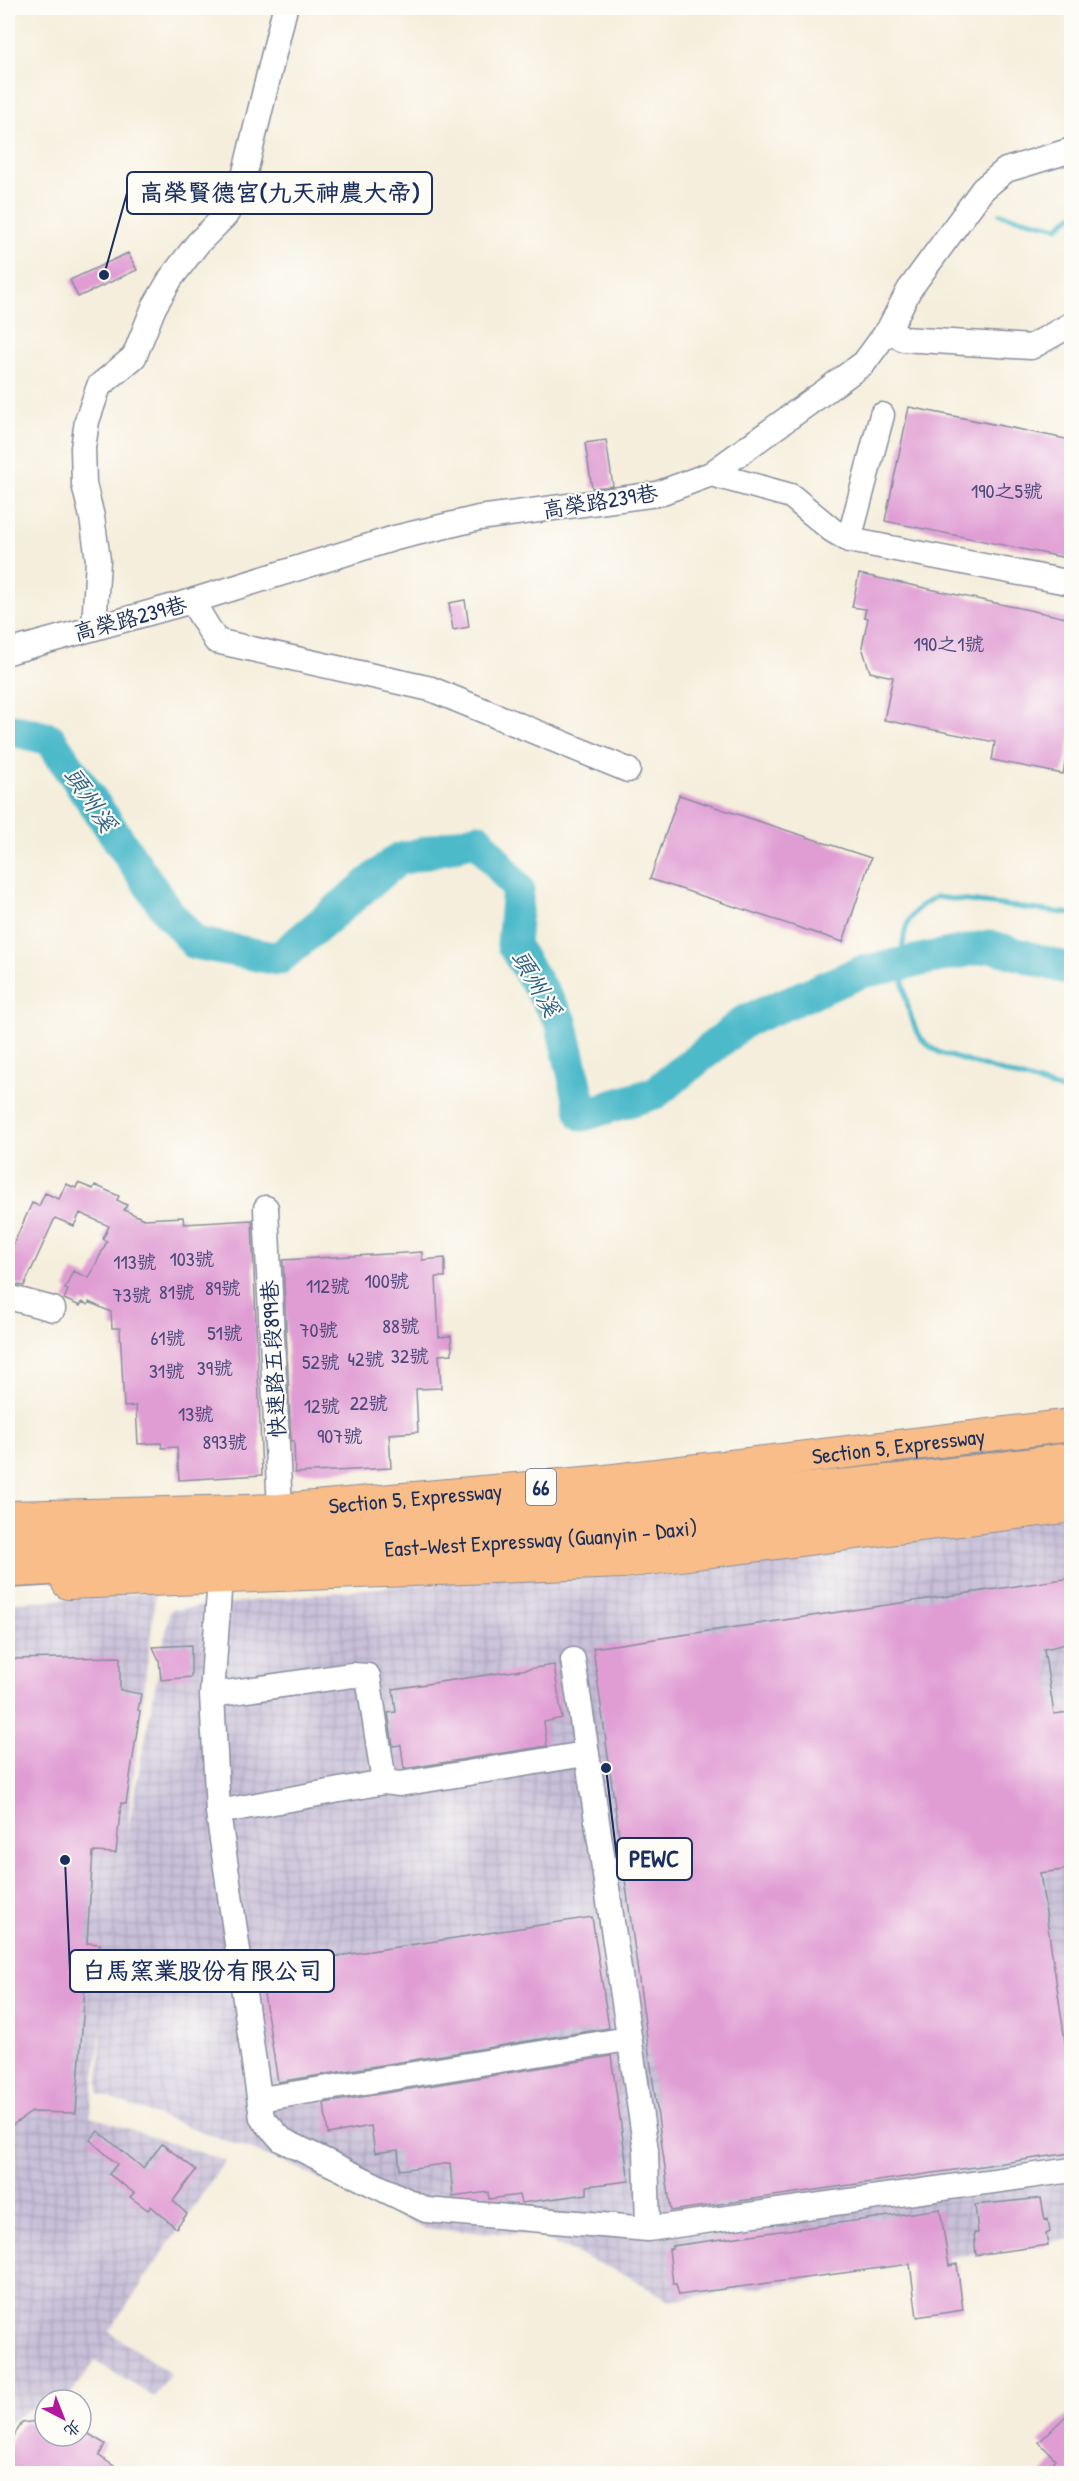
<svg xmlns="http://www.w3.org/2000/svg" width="1079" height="2481" font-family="'Patrick Hand','LXGW WenKai TC',sans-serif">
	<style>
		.industrial { fill: url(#industrial-grid) }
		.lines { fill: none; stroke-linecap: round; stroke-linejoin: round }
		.stream { stroke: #4ebaca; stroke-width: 5 }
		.river { stroke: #4ebaca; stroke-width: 33 }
		.building { fill: #e09dd4 }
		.minor-casing { stroke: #888e9d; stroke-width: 27 }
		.major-casing { stroke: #888e9d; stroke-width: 34 }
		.highway-casing { stroke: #888e9d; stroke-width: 36 }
		.minor { stroke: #fff; stroke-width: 24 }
		.major { stroke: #f8bd89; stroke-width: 32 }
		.highway { stroke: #f8bd89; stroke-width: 33 }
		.labels { text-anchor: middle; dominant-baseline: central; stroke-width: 4.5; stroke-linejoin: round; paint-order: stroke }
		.number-label { font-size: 20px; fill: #4c4a7c }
		.shield { fill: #fdfcf7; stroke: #5f6c8c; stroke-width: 1.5 }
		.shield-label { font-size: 21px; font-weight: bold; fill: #1b2f5e }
		.street-label { font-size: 22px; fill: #1b2f5e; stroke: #fdfcf7 }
		.water-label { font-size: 24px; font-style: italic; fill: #2d6084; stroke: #fdfcf7 }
		.leader { fill: none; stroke: #1b2f5e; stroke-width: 2 }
		.callout-dot { fill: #1b2f5e; stroke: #fdfcf7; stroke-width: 2 }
		.callout { fill: #fdfcf7; stroke: #1b2f5e; stroke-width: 2 }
		.callout-label { font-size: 24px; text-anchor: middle; font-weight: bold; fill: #1b2f5e }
	</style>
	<defs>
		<pattern id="industrial-grid" width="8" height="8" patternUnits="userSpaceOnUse" patternTransform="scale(1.5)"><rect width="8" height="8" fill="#c8bfd8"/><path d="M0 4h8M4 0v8" fill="none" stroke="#aba4bc"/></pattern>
	</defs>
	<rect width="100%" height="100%" fill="#fdfcf7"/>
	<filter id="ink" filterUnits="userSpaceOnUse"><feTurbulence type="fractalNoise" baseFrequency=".0167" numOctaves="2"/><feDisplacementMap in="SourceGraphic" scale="12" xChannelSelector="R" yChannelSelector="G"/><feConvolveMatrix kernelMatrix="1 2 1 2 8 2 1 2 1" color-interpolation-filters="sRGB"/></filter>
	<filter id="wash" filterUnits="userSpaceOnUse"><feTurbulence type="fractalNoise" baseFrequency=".008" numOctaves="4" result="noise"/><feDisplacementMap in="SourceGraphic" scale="24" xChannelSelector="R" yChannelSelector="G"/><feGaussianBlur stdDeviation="1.35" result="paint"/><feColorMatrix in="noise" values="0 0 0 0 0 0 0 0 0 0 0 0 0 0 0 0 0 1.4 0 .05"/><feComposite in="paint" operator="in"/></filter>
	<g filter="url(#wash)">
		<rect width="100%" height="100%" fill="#f5eedc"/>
		<path class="industrial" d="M 1071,1514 L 1071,2239 L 669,2301 L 632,2278 L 535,2235 L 425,2229 L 285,2162 L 98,2094 L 102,2022 L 90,2116 L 225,2161 L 109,2332 L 171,2374 L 154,2397 L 95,2361 L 67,2400 L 45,2400 L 45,2405 L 35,2406 L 8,2423 L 8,1603 L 156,1592 L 125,1844 L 170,1610 Z"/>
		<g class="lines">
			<path class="stream" d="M 1000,214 L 1058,227 L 1072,215
				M 1072,914 L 936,897 C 925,903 917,907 911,917 C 894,943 903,1015 922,1039 C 926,1045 934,1049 940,1053 L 1072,1093"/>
			<path class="river" d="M 8,729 L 50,739 L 168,912 L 195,943 L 278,959 L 397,860 L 478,839 L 518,889 L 513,945 L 561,1022 L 583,1115 L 655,1093 L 745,1021 L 861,972 L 990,946 L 1072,970"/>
		</g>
		<g id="blocks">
			<path class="building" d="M 128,253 L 137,270 L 78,297 L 70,280 Z
				M 909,407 L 1071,440 L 1071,559 L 885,521 Z
				M 606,440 L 613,486 L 592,488 L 585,443 Z
				M 859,574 L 1071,619 L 1071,733 L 1063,774 L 992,760 L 995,742 L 884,720 L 893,677 L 870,672 L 862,647 L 868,618 L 864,617 L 866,609 L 852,607 Z
				M 465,600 L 469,627 L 453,630 L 449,603 Z
				M 679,795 L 871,858 L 843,942 L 650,879 Z
				M 78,1183 L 93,1189 L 95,1185 L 119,1196 L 117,1200 L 127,1205 L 124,1210 L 144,1219 L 183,1217 L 184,1224 L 252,1220 L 262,1475 L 179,1480 L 177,1447 L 162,1448 L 161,1443 L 138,1444 L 136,1406 L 124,1407 L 120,1328 L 112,1328 L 111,1312 L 89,1302 L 88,1305 L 82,1302 L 80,1306 L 64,1299 L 68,1290 L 65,1289 L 73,1271 L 89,1278 L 107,1241 L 103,1239 L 109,1226 L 80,1213 L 74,1226 L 55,1218 L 24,1286 L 8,1283 L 8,1256 L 32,1203 L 39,1206 L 45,1193 L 59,1199 L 66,1184 L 76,1188 Z
				M 422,1252 L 422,1260 L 445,1258 L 445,1277 L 436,1277 L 439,1337 L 451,1336 L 452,1354 L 439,1355 L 441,1388 L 416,1389 L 418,1432 L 389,1434 L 391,1468 L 295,1473 L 294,1441 L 291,1441 L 283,1260 Z
				M 1071,1578 L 1071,1643 L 1044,1649 L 1054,1714 L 1071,1712 L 1071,1869 L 1040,1873 L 1071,2081 L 1071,2153 L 671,2211 L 593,1648 Z
				M 191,1645 L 191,1677 L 161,1680 L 159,1660 L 153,1647 Z
				M 120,1657 L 120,1690 L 141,1694 L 138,1710 L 140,1711 L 126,1804 L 121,1803 L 116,1853 L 93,1852 L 87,1943 L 100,1944 L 97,1960 L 87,1959 L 76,2113 L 32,2112 L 8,2128 L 8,1659 Z
				M 554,1665 L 562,1718 L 544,1722 L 547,1746 L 404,1769 L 401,1745 L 393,1746 L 388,1713 L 396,1712 L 393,1689 Z
				M 592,1917 L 609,2028 L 278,2082 L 260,1968 Z
				M 611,2056 L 629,2181 L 587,2186 L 587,2194 L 521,2203 L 519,2195 L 489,2199 L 488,2192 L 453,2197 L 450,2163 L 400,2170 L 398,2150 L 375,2153 L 371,2126 L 328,2134 L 324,2103 Z
				M 98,2131 L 143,2168 L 162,2144 L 196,2170 L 173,2201 L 187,2214 L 176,2228 L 151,2206 L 148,2210 L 130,2197 L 134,2193 L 109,2174 L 117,2164 L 90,2140 Z
				M 1041,2198 L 1045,2220 L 1048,2219 L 1050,2232 L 1046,2234 L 1048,2245 L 976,2255 L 974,2233 L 978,2233 L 975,2205 Z
				M 940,2209 L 949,2266 L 957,2264 L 963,2310 L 917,2317 L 910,2264 L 679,2295 L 676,2284 L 673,2284 L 669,2249 L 672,2249 L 672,2246 Z
				M 1071,2411 L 1071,2474 L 1042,2474 L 1055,2459 L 1039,2442 Z
				M 45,2420 L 45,2436 L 81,2436 L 81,2429 L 105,2444 L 99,2456 L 126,2474 L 8,2474 L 8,2445 L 22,2423 Z"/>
		</g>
	</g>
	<g filter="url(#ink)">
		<use href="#blocks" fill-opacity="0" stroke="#888e9d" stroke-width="1.5"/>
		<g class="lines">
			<defs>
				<path id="minor" d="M 889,329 L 903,339 L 1031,347 L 1072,324
					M 711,474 L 791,496 L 832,530 L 849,540 L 1072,583
					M 849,540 L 882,415
					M 192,601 L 216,641 L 431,689 L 628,770
					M 94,627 L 98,560 L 92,517 L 84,484 L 83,448 L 87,421 L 99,386 L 134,357 L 154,307 L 171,278 L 198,243 L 225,216 L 240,193 L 285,8
					M 8,652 L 192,601 L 395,538 L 479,518 L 657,494 L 711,474 L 864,363 L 889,329 L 909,290 L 983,189 L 1006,170 L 1072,150
					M 266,1208 L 280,1510
					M 8,1297 L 53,1309
					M 220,1577 L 212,1695 L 218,1812 L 262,2118 L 282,2140 L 426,2210 L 648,2229 L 1072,2170
					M 573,1660 L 646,2150 L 648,2229
					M 212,1695 L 352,1675 L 368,1676 L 384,1782
					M 218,1812 L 384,1782 L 400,1784 L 585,1754
					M 261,2099 L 628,2039"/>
				<g id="major">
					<path id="s1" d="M 8,1517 L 280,1510 L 606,1481 L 1072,1425"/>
					<path d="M 68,1583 L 623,1562 L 1072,1506"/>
				</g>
				<g id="highway">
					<path d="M 8,1541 C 253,1534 497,1519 741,1496 C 852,1485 962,1475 1072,1459"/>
					<path id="s2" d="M 8,1571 L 618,1535 L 978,1497 L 1072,1485"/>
				</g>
			</defs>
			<use href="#minor" class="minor-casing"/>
			<use href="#major" class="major-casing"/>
			<use href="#highway" class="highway-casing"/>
			<use href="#minor" class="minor"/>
			<use href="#major" class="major"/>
			<use href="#highway" class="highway"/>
		</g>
	</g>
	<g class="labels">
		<g class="number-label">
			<text x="1007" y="490">190之5號</text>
			<text x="949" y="643">190之1號</text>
			<text x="192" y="1258">103號</text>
			<text x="135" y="1261">113號</text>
			<text x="387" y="1280">100號</text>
			<text x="328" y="1285">112號</text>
			<text x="223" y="1287">89號</text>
			<text x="177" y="1291">81號</text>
			<text x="132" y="1294">73號</text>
			<text x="401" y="1325">88號</text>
			<text x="319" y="1329">70號</text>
			<text x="225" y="1332">51號</text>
			<text x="168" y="1337">61號</text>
			<text x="410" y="1355">32號</text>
			<text x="366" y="1358">42號</text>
			<text x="321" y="1361">52號</text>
			<text x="215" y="1367">39號</text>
			<text x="167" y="1370">31號</text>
			<text x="369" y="1402">22號</text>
			<text x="322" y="1405">12號</text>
			<text x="196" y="1413">13號</text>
			<text x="340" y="1435">907號</text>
			<text x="225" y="1441">893號</text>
		</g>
		<rect class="shield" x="526" y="1469" width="30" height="36" rx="4.5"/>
		<g class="shield-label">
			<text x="541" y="1487">66</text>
		</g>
		<g class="street-label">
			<text transform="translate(600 501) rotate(-9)">高榮路239巷</text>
			<text transform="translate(130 618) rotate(-15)">高榮路239巷</text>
			<text transform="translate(273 1359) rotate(-93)">快速路五段899巷</text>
			<text stroke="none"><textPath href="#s1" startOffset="894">Section 5, Expressway</textPath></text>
			<text stroke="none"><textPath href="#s1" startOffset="408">Section 5, Expressway</textPath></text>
			<text stroke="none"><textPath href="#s2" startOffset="534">East-West Expressway (Guanyin - Daxi)</textPath></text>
		</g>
		<g class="water-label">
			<text transform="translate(91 799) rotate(56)">頭州溪</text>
			<text transform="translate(537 983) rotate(60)">頭州溪</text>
		</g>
	</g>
	<path class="leader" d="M104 275L127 193M606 1768L617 1859M65 1860L70 1971"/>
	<g class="callout-dot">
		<circle cx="104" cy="275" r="6"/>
		<circle cx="606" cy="1768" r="6"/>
		<circle cx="65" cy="1860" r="6"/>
	</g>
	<g class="callout">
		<rect x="127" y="172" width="305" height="42" rx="6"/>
		<rect x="617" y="1838" width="75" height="42" rx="6"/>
		<rect x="70" y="1950" width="264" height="42" rx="6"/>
	</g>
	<g class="callout-label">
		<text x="280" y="201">高榮賢德宮(九天神農大帝)</text>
		<text x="654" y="1867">PEWC</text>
		<text x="202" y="1979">白馬窯業股份有限公司</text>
	</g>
	<rect width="1079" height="2481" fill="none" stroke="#fdfcf7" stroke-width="30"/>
	<g transform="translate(63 2418) rotate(138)"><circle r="28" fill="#fdfcf7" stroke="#a3aaba" stroke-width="1.5"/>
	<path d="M0-4.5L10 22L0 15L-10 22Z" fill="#b5179e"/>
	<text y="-9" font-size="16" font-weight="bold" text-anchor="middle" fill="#1b2f5e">北</text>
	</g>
</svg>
